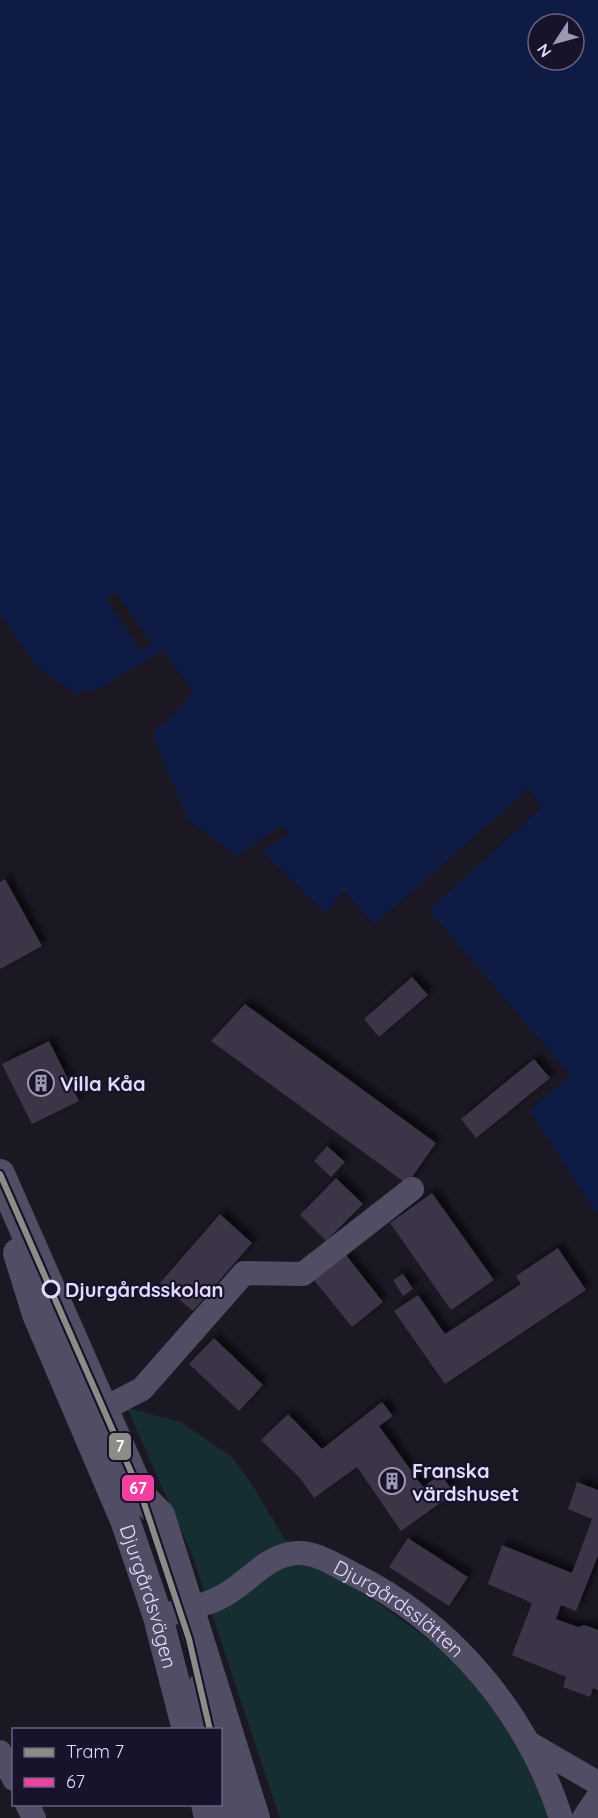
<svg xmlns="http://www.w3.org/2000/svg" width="598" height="1818" font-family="Quicksand,sans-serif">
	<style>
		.green { fill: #162e31 }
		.water { fill: #0e1b44; fill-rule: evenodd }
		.pier { fill: #1b1824 }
		.building { fill: #3a3546; filter: url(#shadow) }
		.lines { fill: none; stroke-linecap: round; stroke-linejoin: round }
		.minor { stroke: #514d64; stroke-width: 24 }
		.tertiary { stroke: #514d64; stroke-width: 30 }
		.bus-1-casing { stroke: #18122a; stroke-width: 10 }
		.bus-1 { stroke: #f240a1; stroke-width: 6 }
		.tram-1-casing { stroke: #18122a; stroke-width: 10 }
		.tram-1 { stroke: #8a8d86; stroke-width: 6 }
		.stop-dot { fill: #18122a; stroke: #e3dbfe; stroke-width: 3 }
		.labels { text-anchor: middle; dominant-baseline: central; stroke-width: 4.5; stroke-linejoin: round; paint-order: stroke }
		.poi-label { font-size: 20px; font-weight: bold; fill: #e3dbfe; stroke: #18122a; text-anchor: start }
		.stop-label { font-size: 20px; font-weight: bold; fill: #e3dbfe; stroke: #18122a; text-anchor: start }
		.street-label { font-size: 20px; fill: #e3dbfe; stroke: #18122a }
		.line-badge { stroke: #18122a; stroke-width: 2 }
		.badge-label { font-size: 16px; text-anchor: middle; font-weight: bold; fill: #fff }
	</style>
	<defs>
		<filter id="shadow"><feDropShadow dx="5.5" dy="-5.5" stdDeviation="3" flood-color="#0009"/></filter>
	</defs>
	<rect width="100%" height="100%" fill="#1b1824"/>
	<path class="green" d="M 127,1408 L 181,1422 L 232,1457 L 251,1483 L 284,1538 L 314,1564 L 356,1587 L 450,1655 L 522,1746 L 550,1818 L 280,1818 L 191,1552 Z"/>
	<path class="water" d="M 0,0 L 598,0 L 598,1216 L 529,1110 L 571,1076 L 429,910 L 542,807 L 528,789 L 374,925 L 344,891 L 326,913 L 262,852 L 288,833 L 282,825 L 237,856 L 188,820 L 156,743 L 155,730 L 168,720 L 194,692 L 162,650 L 99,689 L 75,693 L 38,668 L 0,614 ZM 538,24 L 574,24 L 574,60 L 538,60 Z"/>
	<path class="pier" d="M 116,592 L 152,644 L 141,651 L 106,599 Z"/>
	<path class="building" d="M 5,879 L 42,946 L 0,969 L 0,882 Z
		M 412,977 L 428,995 L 379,1037 L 364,1019 Z
		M 245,1004 L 436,1143 L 407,1184 L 211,1041 Z
		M 49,1041 L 79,1101 L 32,1124 L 2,1064 Z
		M 534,1059 L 550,1078 L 476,1138 L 461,1119 Z
		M 327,1146 L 345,1162 L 331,1177 L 314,1161 Z
		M 336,1178 L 363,1204 L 326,1241 L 300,1215 Z
		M 432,1193 L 494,1280 L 451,1310 L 390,1223 Z
		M 220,1214 L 252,1243 L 193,1311 L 160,1283 Z
		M 558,1248 L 586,1290 L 445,1384 L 394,1311 L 418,1295 L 445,1334 L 521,1284 L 516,1276 Z
		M 346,1255 L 383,1302 L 352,1327 L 314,1280 Z
		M 403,1274 L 413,1289 L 403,1296 L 393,1280 Z
		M 214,1338 L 263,1385 L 239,1411 L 189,1364 Z
		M 382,1402 L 393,1416 L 379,1426 L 423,1487 L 441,1474 L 454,1493 L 401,1531 L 357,1467 L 314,1498 L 300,1478 L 261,1440 L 288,1414 L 322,1449 Z
		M 577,1482 L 598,1490 L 598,1556 L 576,1611 L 561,1605 L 556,1619 L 578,1627 L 585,1625 L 598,1630 L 598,1690 L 593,1688 L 590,1697 L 563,1687 L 566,1677 L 512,1655 L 532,1603 L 488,1584 L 502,1545 L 572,1573 L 592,1519 L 568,1509 Z
		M 408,1538 L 468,1577 L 449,1606 L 389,1567 Z"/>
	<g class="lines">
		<g class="minor">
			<path d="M 88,1417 L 142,1389 L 244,1273 L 303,1274 L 412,1189"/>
			<path id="s1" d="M 158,1617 C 178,1611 201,1607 219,1598 C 246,1586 264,1555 297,1553 C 316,1552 335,1565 351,1573 C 451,1622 527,1713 561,1818"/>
			<path d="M 200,1685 L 210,1730"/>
			<path d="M 532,1745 L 598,1783"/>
			<path d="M 0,1752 L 14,1779"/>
			<path d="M 220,1773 L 232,1818"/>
			<path d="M 27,1804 L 34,1818"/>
			<path d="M 584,1818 L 598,1797"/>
		</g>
		<g class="tertiary">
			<path d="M 0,1174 L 142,1497 L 160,1515 L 255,1818"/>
			<path id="s2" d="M 18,1253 L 37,1314 L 125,1520 L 158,1617 L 187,1730"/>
			<path d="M 206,1804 L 209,1818"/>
		</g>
		<defs>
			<path id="bus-1" d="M 0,1174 L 142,1497 L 189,1639 L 210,1730"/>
		</defs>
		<use href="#bus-1" class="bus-1-casing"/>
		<use href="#bus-1" class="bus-1"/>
		<defs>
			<path id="tram-1" d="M 0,1174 L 142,1497 L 189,1639 L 210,1730"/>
		</defs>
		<use href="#tram-1" class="tram-1-casing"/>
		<use href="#tram-1" class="tram-1"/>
	</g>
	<defs>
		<symbol id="building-ring" viewBox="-11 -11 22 22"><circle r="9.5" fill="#18122a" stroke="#9d97b2" stroke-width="1.5"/><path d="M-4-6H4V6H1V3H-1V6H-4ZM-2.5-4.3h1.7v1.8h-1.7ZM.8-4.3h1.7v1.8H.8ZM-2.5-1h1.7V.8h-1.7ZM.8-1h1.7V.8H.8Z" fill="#9d97b2"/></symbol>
	</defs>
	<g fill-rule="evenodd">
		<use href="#building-ring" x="26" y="1068" width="30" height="30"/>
		<use href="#building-ring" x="377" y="1466" width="30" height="30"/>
	</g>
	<circle class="stop-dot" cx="51" cy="1289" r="8"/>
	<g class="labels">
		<g class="poi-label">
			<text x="60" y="1083">Villa Kåa</text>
			<text x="412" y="1470">Franska<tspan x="412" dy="23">värdshuset</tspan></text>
		</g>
		<g class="stop-label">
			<text x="65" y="1289">Djurgårdsskolan</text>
		</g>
		<g class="street-label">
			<text stroke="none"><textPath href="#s2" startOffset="368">Djurgårdsvägen</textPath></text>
			<text stroke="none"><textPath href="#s1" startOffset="273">Djurgårdsslätten</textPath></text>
		</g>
	</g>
	<g class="line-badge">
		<rect x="108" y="1432" width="24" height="29" rx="6" fill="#8a8d86"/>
		<rect x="121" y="1474" width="34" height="28" rx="6" fill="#f240a1"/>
	</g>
	<g class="badge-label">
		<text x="120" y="1452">7</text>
		<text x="138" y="1494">67</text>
	</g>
	<rect x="12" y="1728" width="210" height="78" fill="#18122a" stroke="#69627f" stroke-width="1.5"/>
	<rect x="24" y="1748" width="30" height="9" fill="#8a8d86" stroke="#69627f" stroke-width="1.5"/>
	<text x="66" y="1758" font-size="18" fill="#e3dbfe">Tram 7</text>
	<rect x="24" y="1778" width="30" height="9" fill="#f240a1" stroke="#69627f" stroke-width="1.5"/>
	<text x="66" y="1788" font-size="18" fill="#e3dbfe">67</text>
	<g transform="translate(556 42) rotate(234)"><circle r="28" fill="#18122a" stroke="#69627f" stroke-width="1.5"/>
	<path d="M0-4.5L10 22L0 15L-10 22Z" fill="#9d97b2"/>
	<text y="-9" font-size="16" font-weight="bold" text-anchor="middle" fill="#e3dbfe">N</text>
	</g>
</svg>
